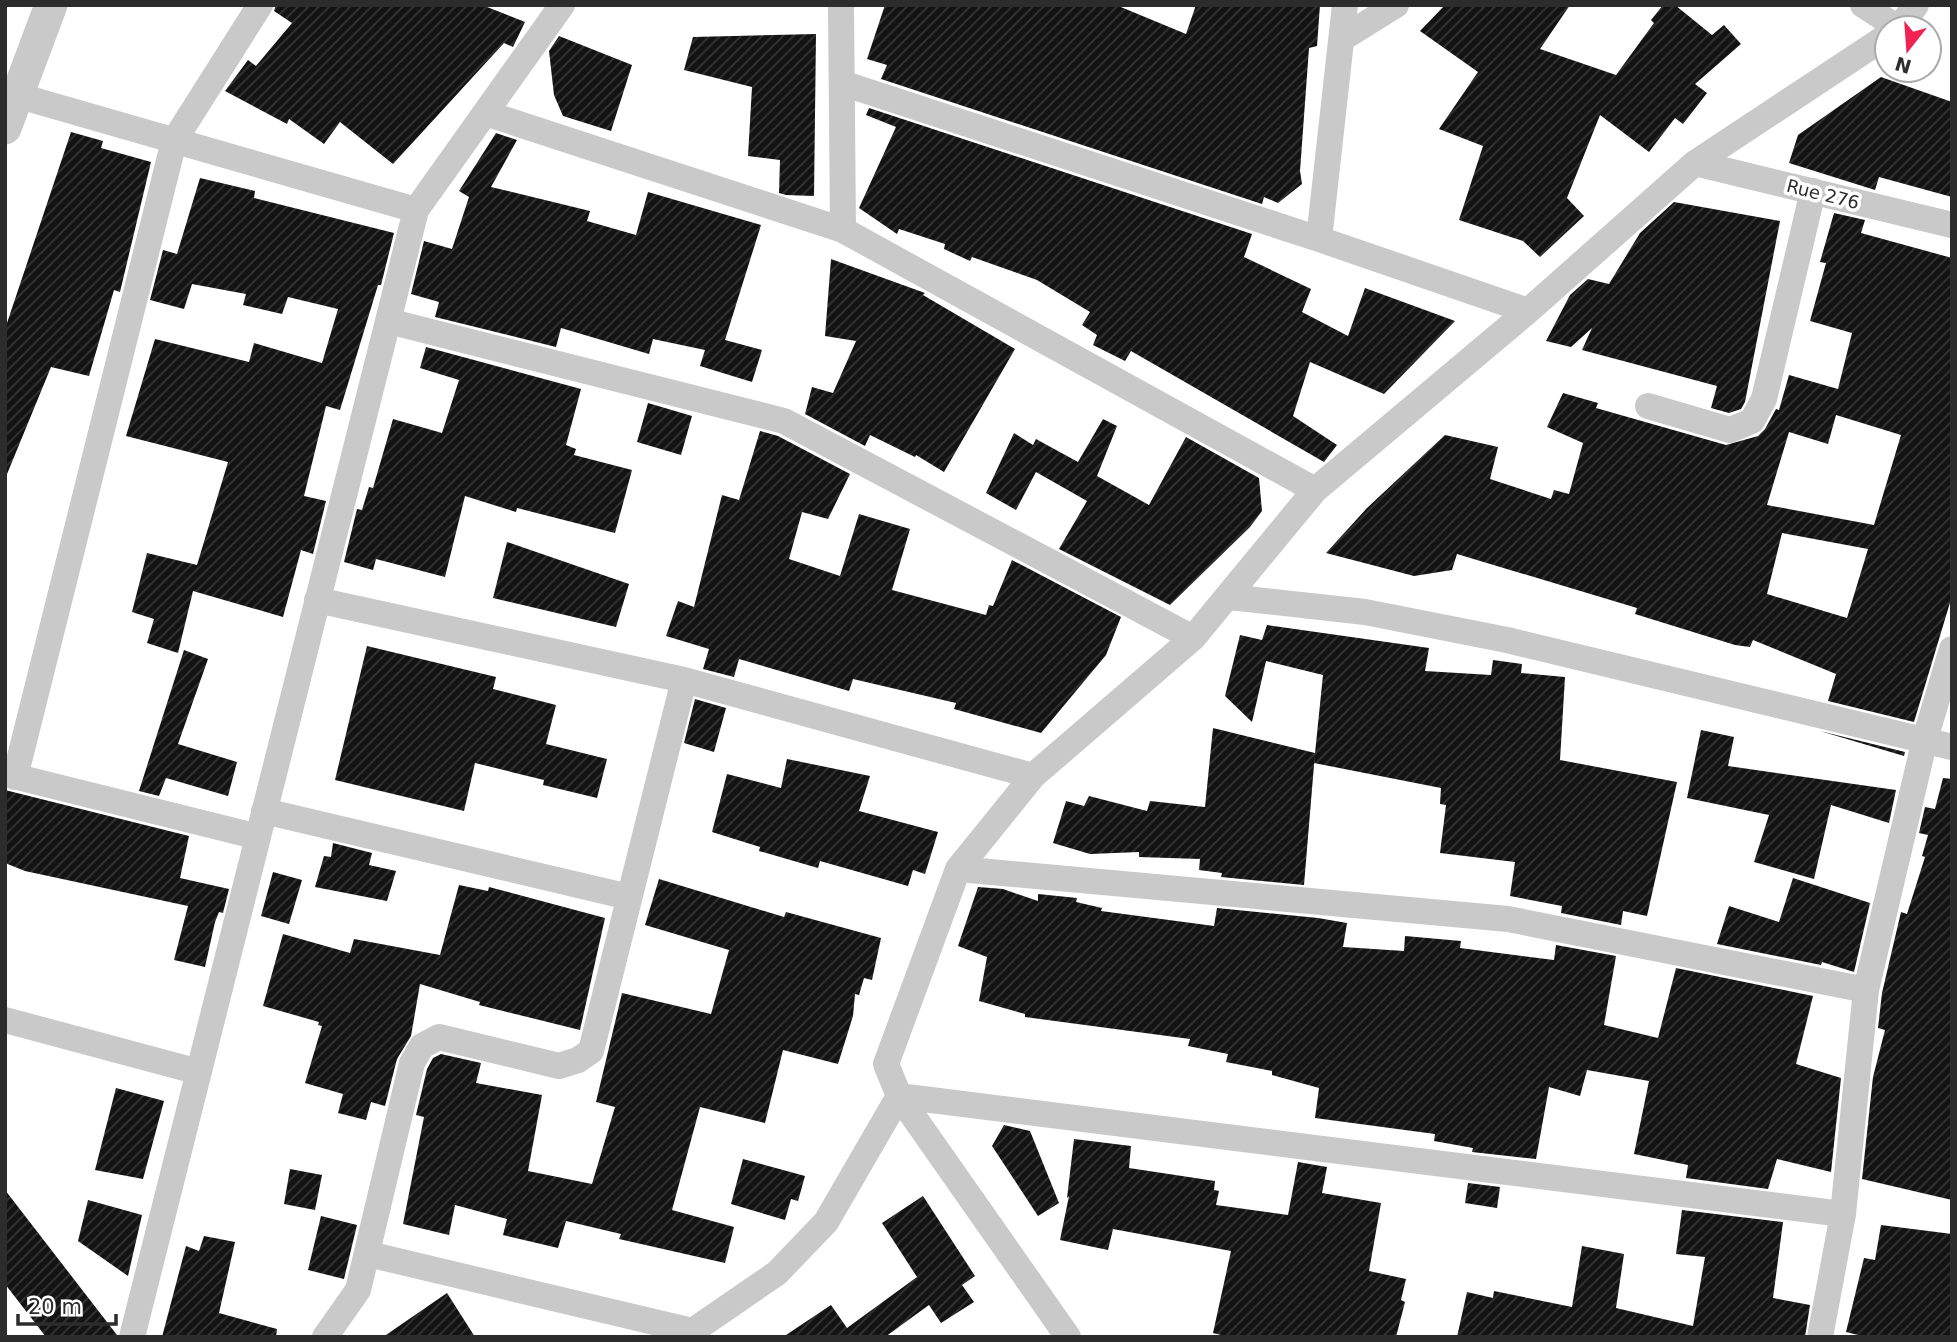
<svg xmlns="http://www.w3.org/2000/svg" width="1957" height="1342" font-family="'DejaVu Sans',sans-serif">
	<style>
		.building { fill: url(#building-hatch); fill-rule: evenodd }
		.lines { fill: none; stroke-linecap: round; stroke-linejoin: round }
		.minor { stroke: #c9c9c9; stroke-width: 26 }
		.tertiary { stroke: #c9c9c9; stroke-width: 33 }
		.labels { text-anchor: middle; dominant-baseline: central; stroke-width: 7; stroke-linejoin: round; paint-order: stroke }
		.street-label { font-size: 18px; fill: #2c2c2c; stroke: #fff }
	</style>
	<defs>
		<pattern id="building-hatch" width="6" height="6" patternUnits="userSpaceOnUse" patternTransform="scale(1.75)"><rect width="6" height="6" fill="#131313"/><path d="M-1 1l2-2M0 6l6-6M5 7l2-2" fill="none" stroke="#363636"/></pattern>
	</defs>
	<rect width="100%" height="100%" fill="#fff"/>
	<path class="building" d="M 276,5 L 482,5 L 525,22 L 513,47 L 504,43 L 393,164 L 340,122 L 324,144 L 289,119 L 287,124 L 225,91 L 248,60 L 256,66 L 292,23 L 274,11 Z
		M 885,5 L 1116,5 L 1186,34 L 1196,5 L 1320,5 L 1317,46 L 1309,48 L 1300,171 L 1302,184 L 1278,203 L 1264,197 L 1262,204 L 881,79 L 887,65 L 867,59 Z
		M 1445,5 L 1570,5 L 1540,49 L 1616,75 L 1654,23 L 1651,20 L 1663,5 L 1675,5 L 1712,35 L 1724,25 L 1741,44 L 1695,84 L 1707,93 L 1683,124 L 1675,118 L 1649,152 L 1600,115 L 1567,198 L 1584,216 L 1540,257 L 1523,241 L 1459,220 L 1483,146 L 1439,129 L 1478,72 L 1420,31 Z
		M 816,34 L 814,196 L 786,195 L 779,193 L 780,160 L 748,156 L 752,87 L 684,70 L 693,37 Z
		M 559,36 L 632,65 L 611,131 L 563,116 L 554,95 L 549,51 Z
		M 1881,77 L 1952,102 L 1952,197 L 1879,177 L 1875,190 L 1789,163 L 1798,135 Z
		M 869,108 L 1252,234 L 1244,257 L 1311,289 L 1302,312 L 1348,336 L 1365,288 L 1455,321 L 1384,394 L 1310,362 L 1293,416 L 1337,445 L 1324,462 L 1131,351 L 1125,361 L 1093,345 L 1097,335 L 1082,325 L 1090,312 L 1037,280 L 972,257 L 970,261 L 944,249 L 945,244 L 899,229 L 897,234 L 859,208 L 896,127 L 866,115 Z
		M 71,132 L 103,141 L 101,148 L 151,162 L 120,292 L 114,290 L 89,376 L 51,367 L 5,479 L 5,329 Z
		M 496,133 L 517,140 L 491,187 L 590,211 L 587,221 L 636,235 L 648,192 L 761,225 L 725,340 L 762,350 L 752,382 L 700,366 L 705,350 L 653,339 L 649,354 L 561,328 L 556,347 L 435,317 L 439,302 L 411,294 L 424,241 L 452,249 L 469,197 L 459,191 Z
		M 200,178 L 255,191 L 254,198 L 394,233 L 381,285 L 378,285 L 340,410 L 326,406 L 304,496 L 326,501 L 313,554 L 301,550 L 283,617 L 193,591 L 178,653 L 147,643 L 154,619 L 132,612 L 147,553 L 197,565 L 228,462 L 126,436 L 155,339 L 249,362 L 254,343 L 322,363 L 338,309 L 288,297 L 282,314 L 243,305 L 246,294 L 192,284 L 184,309 L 150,300 L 163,250 L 177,254 Z
		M 1674,202 L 1780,221 L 1745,402 L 1741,409 L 1729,413 L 1711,408 L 1717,386 L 1582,350 L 1592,328 L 1571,347 L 1546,341 L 1570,295 L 1588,279 L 1609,284 L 1640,233 Z
		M 1834,213 L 1865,220 L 1861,233 L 1952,258 L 1952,596 L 1914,722 L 1828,701 L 1836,674 L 1753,640 L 1750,647 L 1735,645 L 1635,614 L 1637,608 L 1457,554 L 1452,570 L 1414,576 L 1326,553 L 1367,508 L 1445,435 L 1498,447 L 1490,479 L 1551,499 L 1554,490 L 1569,494 L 1583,443 L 1547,427 L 1563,393 L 1598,403 L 1596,408 L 1726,445 L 1758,436 L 1765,429 L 1776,409 L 1779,410 L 1789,375 L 1838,389 L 1852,333 L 1810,321 L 1826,263 L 1820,262 ZM 1836,415 L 1901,435 L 1874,525 L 1767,505 L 1789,432 L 1828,444 ZM 1782,533 L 1868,549 L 1847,618 L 1767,594 Z
		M 831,259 L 925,293 L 923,295 L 1015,349 L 944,472 L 916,455 L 915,457 L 870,435 L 865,446 L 805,414 L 812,387 L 833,393 L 856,341 L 825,336 Z
		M 426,347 L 581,389 L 566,445 L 576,449 L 574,455 L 632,470 L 615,533 L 517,508 L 516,512 L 465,496 L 445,577 L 376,559 L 373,570 L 344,562 L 357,509 L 362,510 L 369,487 L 373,488 L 393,419 L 442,433 L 459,380 L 420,368 Z
		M 648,403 L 692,416 L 681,455 L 637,442 Z
		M 1103,419 L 1117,426 L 1097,476 L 1149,505 L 1186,437 L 1259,478 L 1262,511 L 1250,527 L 1170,605 L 1059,549 L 1087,501 L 1036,472 L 1016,510 L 986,493 L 1014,433 L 1033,445 L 1036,439 L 1078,462 Z
		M 760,431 L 778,436 L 850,474 L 828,519 L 802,512 L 789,559 L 840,576 L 859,514 L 910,529 L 892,590 L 986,615 L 989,605 L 993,606 L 1012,560 L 1121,617 L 1106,655 L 1041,733 L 954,709 L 956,703 L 853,679 L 849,691 L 739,659 L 734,677 L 703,669 L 709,649 L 666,636 L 678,601 L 694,607 L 722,495 L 739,500 Z
		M 507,542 L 629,584 L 616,627 L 493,598 Z
		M 1267,625 L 1429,648 L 1425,671 L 1491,675 L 1493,660 L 1522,664 L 1521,673 L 1565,677 L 1560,760 L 1677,782 L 1647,916 L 1623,911 L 1621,925 L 1561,913 L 1562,906 L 1510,896 L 1515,862 L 1440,853 L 1446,805 L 1440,804 L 1441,788 L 1314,763 L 1323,675 L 1266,661 L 1252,722 L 1225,696 L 1240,635 L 1262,640 Z
		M 367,646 L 496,677 L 493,689 L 556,705 L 546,744 L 607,759 L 597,798 L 543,785 L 544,780 L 475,763 L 464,811 L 335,780 Z
		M 184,650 L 208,659 L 178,744 L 237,762 L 228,796 L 166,778 L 159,796 L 139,791 Z
		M 695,699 L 726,708 L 714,752 L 684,743 Z
		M 1213,728 L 1315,753 L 1304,885 L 1221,877 L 1222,873 L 1199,870 L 1200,859 L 1139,857 L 1139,852 L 1090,854 L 1053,843 L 1066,801 L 1084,806 L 1089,796 L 1147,811 L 1150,801 L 1205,807 Z
		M 1701,730 L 1734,737 L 1728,766 L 1896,790 L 1889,823 L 1831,805 L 1814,879 L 1754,862 L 1769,815 L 1687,798 Z
		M 1820,731 L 1905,752 L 1904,756 Z
		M 787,759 L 870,776 L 859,811 L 938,832 L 925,874 L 913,870 L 908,886 L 820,861 L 818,868 L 759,851 L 760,847 L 712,832 L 727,774 L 781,788 Z
		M 1943,778 L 1952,779 L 1952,1200 L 1862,1179 L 1873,1077 L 1885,1030 L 1878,1028 L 1882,993 L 1901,912 L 1907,914 L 1925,857 L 1922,856 L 1928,835 L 1919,833 L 1925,807 L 1935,809 Z
		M 5,790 L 189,836 L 180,878 L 229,889 L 223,913 L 219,912 L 215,922 L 205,967 L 174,960 L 188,906 L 25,871 L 5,863 Z
		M 333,843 L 372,853 L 369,865 L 396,871 L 387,901 L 315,887 L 324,856 L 331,857 Z
		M 273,872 L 302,880 L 289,924 L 261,916 Z
		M 1793,878 L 1870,903 L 1854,972 L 1822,962 L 1821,965 L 1717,944 L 1729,906 L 1779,922 Z
		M 659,879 L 784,917 L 786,912 L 881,938 L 872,980 L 864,978 L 859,995 L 855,994 L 853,1016 L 838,1064 L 783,1050 L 765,1123 L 700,1107 L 672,1210 L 734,1227 L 725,1263 L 619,1239 L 621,1234 L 566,1221 L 558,1248 L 503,1235 L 507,1219 L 455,1205 L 449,1235 L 403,1224 L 424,1117 L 416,1115 L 427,1069 L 433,1058 L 441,1054 L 481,1063 L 476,1083 L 542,1095 L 528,1171 L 592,1184 L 615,1107 L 596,1102 L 622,993 L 711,1014 L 729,950 L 645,925 Z
		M 459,885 L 488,891 L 489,887 L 605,918 L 580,1030 L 479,1005 L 480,1002 L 420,984 L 411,1036 L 397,1059 L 385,1106 L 371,1102 L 366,1120 L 338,1113 L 343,1094 L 305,1083 L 322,1026 L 318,1025 L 319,1022 L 263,1006 L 283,934 L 350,953 L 354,939 L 440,955 Z
		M 978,887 L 1003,889 L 1038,901 L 1038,894 L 1077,898 L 1076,902 L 1102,908 L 1101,911 L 1214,926 L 1217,908 L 1318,918 L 1347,923 L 1343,947 L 1404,951 L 1405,936 L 1461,941 L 1460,948 L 1554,960 L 1556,945 L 1616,956 L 1604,1025 L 1658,1038 L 1676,968 L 1813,996 L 1796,1064 L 1841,1078 L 1831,1172 L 1777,1159 L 1768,1189 L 1686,1178 L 1688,1165 L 1634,1154 L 1649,1081 L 1587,1070 L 1580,1096 L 1549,1087 L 1536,1159 L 1472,1152 L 1473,1148 L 1434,1141 L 1435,1134 L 1315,1118 L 1319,1088 L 1272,1075 L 1272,1071 L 1226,1062 L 1228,1054 L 1188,1046 L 1190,1039 L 1025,1017 L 1025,1014 L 979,1001 L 987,957 L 958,946 Z
		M 116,1088 L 164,1101 L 143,1179 L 95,1170 Z
		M 1004,1125 L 1030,1131 L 1059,1203 L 1038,1216 L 992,1146 Z
		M 1074,1139 L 1131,1146 L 1129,1168 L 1215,1181 L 1214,1190 L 1219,1191 L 1216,1205 L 1288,1215 L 1298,1162 L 1327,1167 L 1322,1193 L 1381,1203 L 1369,1271 L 1406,1279 L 1401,1300 L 1405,1302 L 1396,1337 L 1229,1337 L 1213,1333 L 1231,1251 L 1113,1229 L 1108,1250 L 1060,1240 L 1069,1196 L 1067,1198 Z
		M 743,1159 L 805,1176 L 798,1201 L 791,1199 L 785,1220 L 731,1204 Z
		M 290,1169 L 322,1175 L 315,1210 L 284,1204 Z
		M 1468,1183 L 1500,1187 L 1497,1208 L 1465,1203 Z
		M 5,1190 L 117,1335 L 117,1337 L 46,1337 L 5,1284 Z
		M 923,1196 L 975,1276 L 962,1285 L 974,1302 L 941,1323 L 929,1305 L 885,1337 L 783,1337 L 831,1305 L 847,1328 L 917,1277 L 882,1223 Z
		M 88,1200 L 142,1215 L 128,1276 L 78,1241 Z
		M 1682,1210 L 1783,1222 L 1773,1298 L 1810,1305 L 1805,1337 L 1457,1337 L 1467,1292 L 1493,1298 L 1494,1291 L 1572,1307 L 1582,1246 L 1624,1254 L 1616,1308 L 1693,1326 L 1705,1257 L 1676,1254 Z
		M 321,1216 L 357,1225 L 344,1279 L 308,1270 Z
		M 1881,1225 L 1952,1234 L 1952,1337 L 1866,1337 L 1846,1332 L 1864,1258 L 1875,1260 Z
		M 204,1236 L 235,1242 L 219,1313 L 277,1329 L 276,1337 L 162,1337 L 186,1246 L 199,1251 Z
		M 447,1293 L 475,1337 L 383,1337 Z"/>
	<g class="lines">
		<path class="minor" d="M 1863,5 L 1898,28
			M 1899,28 L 1916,5
			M 1343,38 L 1396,5
			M 842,83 L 1319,239 L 1528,311
			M 16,95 L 416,210
			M 485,113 L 843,230 L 841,5
			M 1695,163 L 1952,225
			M 843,230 L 1315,490
			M 1319,239 L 1345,5
			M 388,321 L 784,421 L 1193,638
			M 1648,406 L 1730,430 L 1752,421 L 1764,399 L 1813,191
			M 1229,597 L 1365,612 L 1507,640 L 1952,747
			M 317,600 L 684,680 L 1033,776
			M 5,774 L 258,837
			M 15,777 L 174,141 L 260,5
			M 264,811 L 629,897
			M 958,869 L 1508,919 L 1866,990
			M 5,1020 L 199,1072
			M 899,1096 L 1843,1214
			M 368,1254 L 692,1331
			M 132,1337 L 416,210 L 562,5
			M 325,1337 L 358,1290 L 412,1063 L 422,1046 L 439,1037 L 559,1066 L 578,1060 L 591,1051 L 684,680
			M 684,1337 L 777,1273 L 826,1222 L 899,1096
			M 1068,1337 L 899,1096 L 886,1064 L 958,869 L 1033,776 L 1193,638 L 1315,490 L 1528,311 L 1695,163 L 1887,36
			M 1820,1337 L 1843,1214 L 1866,990 L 1925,739 L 1952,649"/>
		<path class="tertiary" d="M 5,128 L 51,5"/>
	</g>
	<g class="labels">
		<g class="street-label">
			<text transform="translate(1823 194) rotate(14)">Rue 276</text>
		</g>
	</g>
	<rect width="1957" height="1342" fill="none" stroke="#2c2c2c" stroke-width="14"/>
	<g transform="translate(1908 49) rotate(197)"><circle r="33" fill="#ffffff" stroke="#ababab" stroke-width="2"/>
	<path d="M0-5L12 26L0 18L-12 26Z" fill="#ef2251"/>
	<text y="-10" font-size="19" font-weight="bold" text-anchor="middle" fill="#2c2c2c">N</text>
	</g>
	<path d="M18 1314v10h98v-10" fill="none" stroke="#2c2c2c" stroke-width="3.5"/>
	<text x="28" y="1314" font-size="21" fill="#2c2c2c" stroke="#ffffff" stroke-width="5" paint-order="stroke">20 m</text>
</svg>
